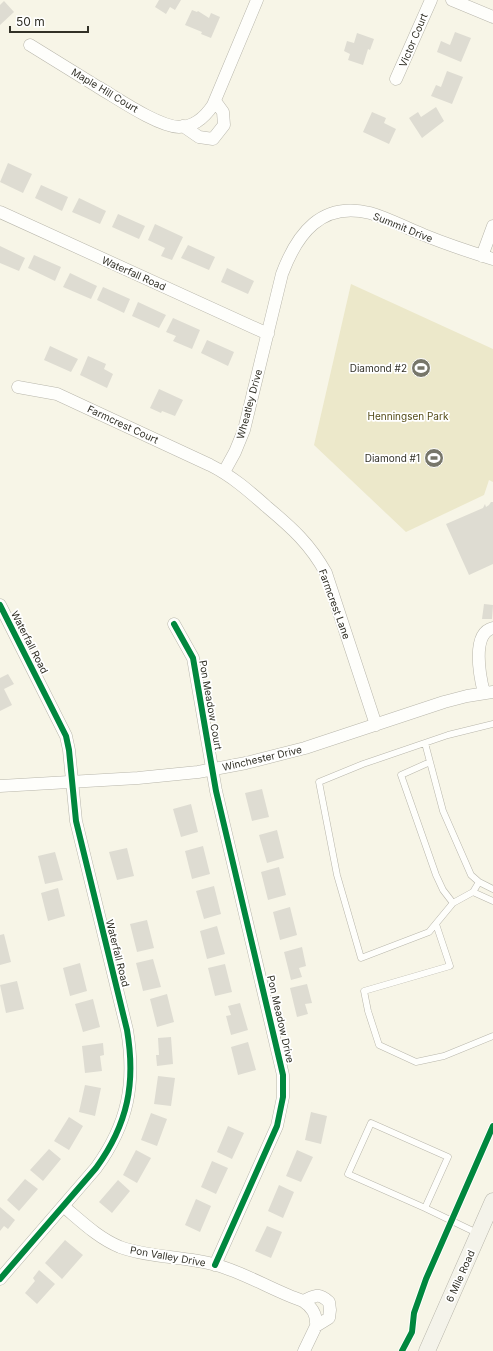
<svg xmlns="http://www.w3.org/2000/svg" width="493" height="1351" font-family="Inter,sans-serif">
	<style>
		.green { fill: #ece8ca }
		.building { fill: #dedcd2 }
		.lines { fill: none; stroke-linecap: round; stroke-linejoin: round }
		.lane-casing { stroke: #b8b6ab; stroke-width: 7 }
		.street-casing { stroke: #b8b6ab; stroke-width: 13 }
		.secondary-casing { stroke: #b8b6ab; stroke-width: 17 }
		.lane { stroke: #fefefb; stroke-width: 6 }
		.street { stroke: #fefefb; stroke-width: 12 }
		.secondary { stroke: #f4f3ea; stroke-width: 16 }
		.cycleway-casing { stroke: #fff; stroke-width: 8 }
		.cycleway { stroke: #00873e; stroke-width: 6 }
		.labels { text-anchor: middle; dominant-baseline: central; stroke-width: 3.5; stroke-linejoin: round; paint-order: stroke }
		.street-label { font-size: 10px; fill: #323127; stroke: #fff }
		.poi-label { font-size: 10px; fill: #323127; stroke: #fff; text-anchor: end }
		.park-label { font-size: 10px; fill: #544c18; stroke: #fff }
	</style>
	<rect width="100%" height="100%" fill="#f7f5e7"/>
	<path class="green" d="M 351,284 L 493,349 L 493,482 L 489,480 L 484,495 L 406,532 L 314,445 Z"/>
	<path class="building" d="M 159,0 L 181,0 L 175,10 L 170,7 L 166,14 L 155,7 Z
		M 4,1 L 14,12 L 0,25 L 0,5 Z
		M 192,10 L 197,12 L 198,11 L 209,18 L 211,13 L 220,17 L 211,38 L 201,34 L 202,32 L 185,25 Z
		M 455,32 L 471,38 L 461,62 L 437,52 L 441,41 L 450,45 Z
		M 357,33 L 374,39 L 370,50 L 368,49 L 363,65 L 348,60 L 350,54 L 344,51 L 347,41 L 354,43 Z
		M 447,71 L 463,77 L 452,104 L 431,96 L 436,85 L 441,87 Z
		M 436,107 L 444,121 L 422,138 L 409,118 L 418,112 L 421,117 Z
		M 372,112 L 386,118 L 384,123 L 396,129 L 389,144 L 363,132 Z
		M 8,163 L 32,174 L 23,193 L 0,182 Z
		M 41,185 L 68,197 L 62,211 L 35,198 Z
		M 79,198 L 106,211 L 100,224 L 72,212 Z
		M 118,214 L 145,226 L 139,239 L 112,227 Z
		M 155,224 L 183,237 L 172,260 L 161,256 L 165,248 L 148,240 Z
		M 188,245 L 215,257 L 209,270 L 181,258 Z
		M 0,246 L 25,258 L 19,271 L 0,263 Z
		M 34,255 L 61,267 L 55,281 L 28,268 Z
		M 227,268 L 254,281 L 248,294 L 221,282 Z
		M 70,273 L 97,286 L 91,299 L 63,287 Z
		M 103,287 L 130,299 L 124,313 L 97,300 Z
		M 138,302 L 166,315 L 159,328 L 132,316 Z
		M 173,318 L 200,330 L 192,349 L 173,341 L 176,336 L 166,332 Z
		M 207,340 L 234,352 L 228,366 L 201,353 Z
		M 50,346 L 78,359 L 71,372 L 44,360 Z
		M 88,356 L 106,364 L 104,369 L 113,374 L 107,388 L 80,375 Z
		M 159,389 L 183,400 L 175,416 L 162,411 L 161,413 L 150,408 Z
		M 491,502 L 493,502 L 493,564 L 469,575 L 446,524 L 483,508 L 485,504 L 486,507 L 489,505 Z
		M 484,604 L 493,605 L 492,619 L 482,619 Z
		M 8,674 L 14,684 L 4,689 L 12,705 L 0,711 L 0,678 Z
		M 262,789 L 269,817 L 252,821 L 245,793 Z
		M 191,804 L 198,832 L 181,837 L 173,809 Z
		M 277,830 L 284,858 L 267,863 L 259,835 Z
		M 203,846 L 210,874 L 192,879 L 185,851 Z
		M 127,848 L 134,876 L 117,880 L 109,852 Z
		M 55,852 L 63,880 L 45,884 L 38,856 Z
		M 279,867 L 286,895 L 268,900 L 261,872 Z
		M 214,886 L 221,914 L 204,919 L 196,891 Z
		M 58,888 L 65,916 L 48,921 L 41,893 Z
		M 290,907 L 297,935 L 280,940 L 273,912 Z
		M 147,920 L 154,948 L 137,952 L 130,924 Z
		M 217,926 L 225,954 L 207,959 L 200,931 Z
		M 4,934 L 11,962 L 0,965 L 0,935 Z
		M 302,947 L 306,966 L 299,968 L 302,977 L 291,980 L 284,952 Z
		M 153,959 L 161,987 L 143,991 L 136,963 Z
		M 80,963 L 87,991 L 70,996 L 63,968 Z
		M 225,964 L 232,992 L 215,996 L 208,968 Z
		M 17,981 L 24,1009 L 6,1013 L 0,985 Z
		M 307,984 L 312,1003 L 305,1004 L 308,1014 L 297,1017 L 290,988 Z
		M 167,994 L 174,1022 L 157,1027 L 150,999 Z
		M 93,999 L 100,1027 L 83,1032 L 75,1004 Z
		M 240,1003 L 248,1030 L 231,1035 L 226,1016 L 231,1015 L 228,1006 Z
		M 171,1037 L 173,1064 L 157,1066 L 156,1055 L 159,1055 L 158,1038 Z
		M 248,1042 L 256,1070 L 238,1075 L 231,1047 Z
		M 103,1043 L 104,1055 L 100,1056 L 102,1071 L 85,1073 L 82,1046 Z
		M 158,1076 L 175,1078 L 171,1106 L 154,1104 Z
		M 85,1085 L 101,1088 L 95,1116 L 79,1112 Z
		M 311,1112 L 327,1116 L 321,1144 L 305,1140 Z
		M 151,1113 L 167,1119 L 157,1146 L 141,1140 Z
		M 69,1117 L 83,1126 L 69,1150 L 54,1141 Z
		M 228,1126 L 244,1133 L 232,1159 L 217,1152 Z
		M 49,1149 L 61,1159 L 43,1181 L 30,1170 Z
		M 136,1150 L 151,1158 L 137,1183 L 123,1175 Z
		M 297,1150 L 313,1157 L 301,1182 L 286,1176 Z
		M 212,1161 L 228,1168 L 216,1194 L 201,1187 Z
		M 25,1179 L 38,1189 L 19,1211 L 7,1200 Z
		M 118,1180 L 130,1191 L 112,1213 L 99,1202 Z
		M 279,1185 L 294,1192 L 283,1218 L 268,1211 Z
		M 196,1199 L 211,1206 L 200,1232 L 185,1225 Z
		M 0,1207 L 15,1220 L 8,1229 L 4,1226 L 0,1231 Z
		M 267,1226 L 282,1232 L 271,1258 L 255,1251 Z
		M 65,1240 L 83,1255 L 62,1279 L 45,1263 Z
		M 39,1270 L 55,1284 L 37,1304 L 25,1293 L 35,1281 L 33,1278 Z"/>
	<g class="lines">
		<defs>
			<path id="lane" d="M 425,743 L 443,811 L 471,875 L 479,882
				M 430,762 L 401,775 L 436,875 L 443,890 L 453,903
				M 493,889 L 479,882 L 473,892 L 493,901
				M 473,892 L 453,903 L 429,932 L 361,958 L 337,875 L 319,782 L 363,764 L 448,735 L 493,724
				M 436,924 L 450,966 L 364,991 L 368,1011 L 379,1045 L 416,1062 L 444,1056 L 493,1036
				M 425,1208 L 448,1157 L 371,1123 L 348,1174 L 425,1208 L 477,1233"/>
			<path id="street" d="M 452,0 L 493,17
				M 30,45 C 53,59 75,73 98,87 C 117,98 157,126 179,127 C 194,127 205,117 213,105 L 257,0
				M 396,79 L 431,0
				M 183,126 L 199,137 L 213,139 L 224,125 L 223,112 L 215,101
				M 0,212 L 268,334
				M 482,256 L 493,226
				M 18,387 L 57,394 L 210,465 C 232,476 249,491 267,507 C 292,528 310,544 326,573 L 376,725
				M 224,472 L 235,452 L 244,430 L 282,274 C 297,234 321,201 370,213 C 388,218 406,228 424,235 C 446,244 470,252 493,259
				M 0,605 L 66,736 L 69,750 L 76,821 L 127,1030 C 136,1083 128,1124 96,1168 L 0,1279
				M 174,624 L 193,658 L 216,791 L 283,1075 L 283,1097 L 277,1126 L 215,1265
				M 484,693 C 480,677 471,633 493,628
				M 0,786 L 138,778 L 198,772 L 246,763 L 305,748 L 444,702 L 467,696 L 493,692
				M 63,1206 C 81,1221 98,1238 120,1247 C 150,1258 185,1256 216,1265 C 246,1273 273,1291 303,1301 C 312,1307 317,1314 316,1326 L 304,1351
				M 303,1301 C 315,1296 318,1292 329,1302 L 330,1310 L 329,1318 L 316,1326"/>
			<path id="secondary" d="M 427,1351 L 493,1201"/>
		</defs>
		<use href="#lane" class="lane-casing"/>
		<use href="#street" class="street-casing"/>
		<use href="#secondary" class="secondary-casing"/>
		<use href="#lane" class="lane"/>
		<use href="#street" class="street"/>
		<use href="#secondary" class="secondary"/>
		<defs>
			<path id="cycleway" d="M 0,605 L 66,736 L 69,750 L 76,821 L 127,1030 C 136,1083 128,1124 96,1168 L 0,1279
				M 174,624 L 193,658 L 216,791 L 283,1075 L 283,1097 L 277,1126 L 215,1265
				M 402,1351 L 412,1332 L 414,1313 L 426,1279 L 493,1126"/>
		</defs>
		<use href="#cycleway" class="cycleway-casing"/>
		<use href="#cycleway" class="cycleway"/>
	</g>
	<defs>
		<symbol id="stadium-disc" viewBox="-11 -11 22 22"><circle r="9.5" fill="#77766a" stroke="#fff"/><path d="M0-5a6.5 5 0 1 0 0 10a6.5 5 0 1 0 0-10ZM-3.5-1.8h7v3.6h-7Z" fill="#fff"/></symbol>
	</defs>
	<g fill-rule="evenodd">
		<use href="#stadium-disc" x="410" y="357" width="22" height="22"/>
		<use href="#stadium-disc" x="423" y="447" width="22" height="22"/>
	</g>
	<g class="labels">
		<g class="street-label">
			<text transform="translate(413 40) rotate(-67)">Victor Court</text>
			<text transform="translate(105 90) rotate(31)">Maple Hill Court</text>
			<text transform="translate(403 227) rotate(22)">Summit Drive</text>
			<text transform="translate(134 273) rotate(24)">Waterfall Road</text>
			<text transform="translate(249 404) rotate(-75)">Wheatley Drive</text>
			<text transform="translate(123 424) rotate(25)">Farmcrest Court</text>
			<text transform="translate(335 604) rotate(70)">Farmcrest Lane</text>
			<text transform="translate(30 642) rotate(63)">Waterfall Road</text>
			<text transform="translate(211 705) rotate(80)">Pon Meadow Court</text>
			<text transform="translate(262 758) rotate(-13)">Winchester Drive</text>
			<text transform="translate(118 953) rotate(76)">Waterfall Road</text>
			<text transform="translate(281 1019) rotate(77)">Pon Meadow Drive</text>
			<text transform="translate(168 1256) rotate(10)">Pon Valley Drive</text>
			<text transform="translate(460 1276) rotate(-66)">6 Mile Road</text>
		</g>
		<g class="poi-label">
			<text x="407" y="368">Diamond #2</text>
			<text x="420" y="458">Diamond #1</text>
		</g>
		<g class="park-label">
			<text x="408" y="416">Henningsen Park</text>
		</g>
	</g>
	<path d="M10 26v6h78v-6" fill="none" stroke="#323127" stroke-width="2"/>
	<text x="16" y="26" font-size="12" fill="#323127" stroke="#ffffff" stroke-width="3" paint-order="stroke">50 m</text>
</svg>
